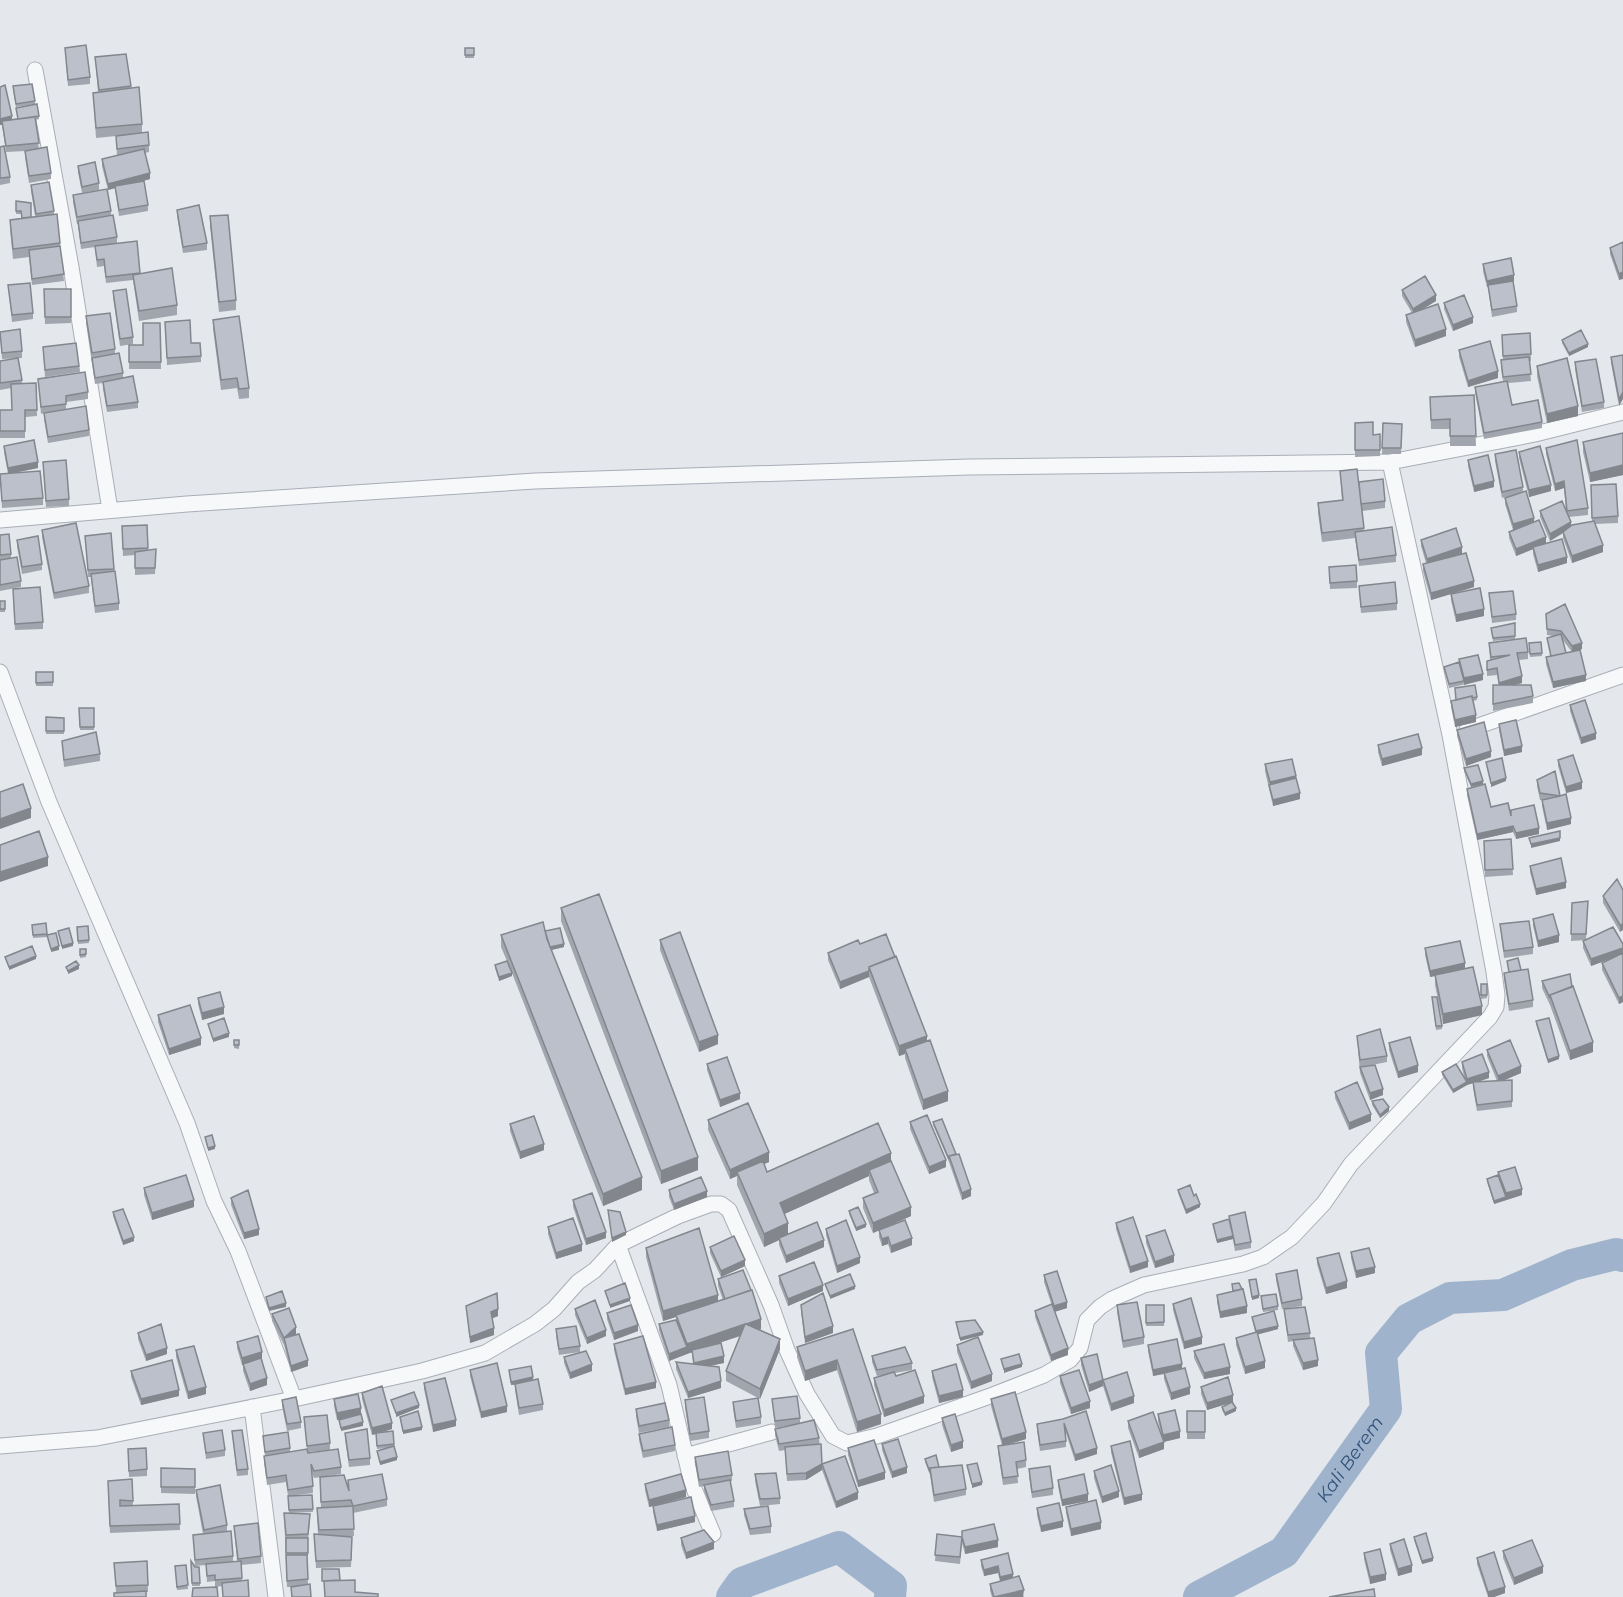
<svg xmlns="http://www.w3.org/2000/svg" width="1623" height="1597" font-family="Montserrat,sans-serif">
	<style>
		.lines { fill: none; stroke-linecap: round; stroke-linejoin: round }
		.river { stroke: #9fb4cc; stroke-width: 32 }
		.minor-casing { stroke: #a9aeb7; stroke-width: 17 }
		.minor { stroke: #f7f8fa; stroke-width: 15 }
		.wall { fill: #a1a5ae; fill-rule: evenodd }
		.shaded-wall { fill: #83868d }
		.building { fill: #bbc0ca; stroke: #83868d; stroke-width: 1.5 }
		.labels { text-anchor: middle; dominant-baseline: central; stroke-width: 4.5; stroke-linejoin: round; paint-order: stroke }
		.water-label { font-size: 18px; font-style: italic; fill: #34527a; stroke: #f4f6f9 }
	</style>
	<rect width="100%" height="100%" fill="#e4e7ec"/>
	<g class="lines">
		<g class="river">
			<path d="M 732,1597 L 742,1583 L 839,1547 L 891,1586 L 890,1597"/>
			<path id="s1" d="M 1199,1597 L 1284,1552 L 1386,1409 L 1381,1353 L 1409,1319 L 1450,1298 L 1503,1295 L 1572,1265 L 1616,1254 L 1623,1256"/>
		</g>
		<defs>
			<path id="minor" d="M 35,70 L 71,267 L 110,510
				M 1390,462 L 1535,434 L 1623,412
				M 0,520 L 187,504 L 535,481 L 969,467 L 1390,462 L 1450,735 L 1494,972 L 1497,995 L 1496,1007 L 1490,1017 L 1351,1164 L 1324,1203 L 1292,1237 L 1263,1257 L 1243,1264 L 1144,1285 L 1112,1299 L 1100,1307 L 1087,1320 L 1080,1348 L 1070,1360 L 1044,1375 L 993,1395 L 877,1436 L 847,1443 L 833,1436 L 807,1394 L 787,1350 L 771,1305 L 729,1210 L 721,1204 L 711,1204 L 678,1216 L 618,1245 L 595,1270 L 578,1282 L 554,1309 L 535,1324 L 485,1353 L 422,1371 L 294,1399
				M 0,672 L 49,802 L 187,1123 L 214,1201 L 238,1251 L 294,1399 L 97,1438 L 0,1446
				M 1467,730 L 1623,675
				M 618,1245 L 669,1385 L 692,1484 L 713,1534
				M 252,1407 L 276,1597
				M 685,1456 L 772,1432"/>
		</defs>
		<use href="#minor" class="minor-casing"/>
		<use href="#minor" class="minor"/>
	</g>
	<path class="wall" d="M 65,48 L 90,77 L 90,84 L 68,86 Z
		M 465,48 L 474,48 L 474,58 L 465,58 Z
		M 126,54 L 131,88 L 142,124 L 142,132 L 149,145 L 149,152 L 145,153 L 150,179 L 140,182 L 148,205 L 148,211 L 119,216 L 115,188 L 108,190 L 102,166 L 102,159 L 117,156 L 116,136 L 96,138 L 93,93 L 98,92 L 95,57 Z
		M 0,87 L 12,119 L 39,116 L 39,119 L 35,120 L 39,149 L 51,173 L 51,179 L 29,183 L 25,157 L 25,151 L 6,152 L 2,125 L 0,125 Z
		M 13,90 L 35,101 L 35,104 L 16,107 Z
		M 0,147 L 10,177 L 10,183 L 0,185 Z
		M 78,166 L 99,183 L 99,190 L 82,193 L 78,172 Z
		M 31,185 L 54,211 L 54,214 L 57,214 L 64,281 L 32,285 L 29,257 L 13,259 L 10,229 L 10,220 L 21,218 L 21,214 L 16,214 L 16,201 L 31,217 L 35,216 L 31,191 Z
		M 73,195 L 111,211 L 111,215 L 117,237 L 117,243 L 140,273 L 177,305 L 177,315 L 139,321 L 133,280 L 106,283 L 104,266 L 97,267 L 95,247 L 81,249 L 78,224 L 77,224 L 73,202 Z
		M 177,210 L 207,243 L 207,250 L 183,253 L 177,216 Z
		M 210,216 L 236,300 L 236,310 L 219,312 L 210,226 Z
		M 1623,242 L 1619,280 L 1610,254 L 1610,248 Z
		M 1483,264 L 1514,281 L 1513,281 L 1517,306 L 1517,312 L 1492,317 L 1488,287 L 1487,287 L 1483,271 Z
		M 8,285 L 33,313 L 33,319 L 12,322 Z
		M 44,289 L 71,289 L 71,323 L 45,324 Z
		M 1402,290 L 1436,301 L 1421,310 L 1446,336 L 1415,347 L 1406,322 L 1406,315 L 1412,313 L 1402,296 Z
		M 113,291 L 133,337 L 133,344 L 120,346 L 113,297 Z
		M 1444,303 L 1473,323 L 1453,331 L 1444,309 Z
		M 86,316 L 115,349 L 115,353 L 123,373 L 123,378 L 138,402 L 138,408 L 107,412 L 103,389 L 103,383 L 95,384 L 86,323 Z
		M 213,320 L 249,388 L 249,398 L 239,399 L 237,388 L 221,390 L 213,329 Z
		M 165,322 L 191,343 L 201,356 L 201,362 L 167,365 Z
		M 160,323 L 161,369 L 129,369 L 129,345 L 143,345 Z
		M 0,332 L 22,351 L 22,358 L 2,359 Z
		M 1530,333 L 1531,361 L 1529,361 L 1531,381 L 1508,383 L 1512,405 L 1542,422 L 1542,428 L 1484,439 L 1475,393 L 1475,387 L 1503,381 L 1501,367 L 1501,360 L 1503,360 L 1502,335 Z
		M 1562,340 L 1588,347 L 1569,356 L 1562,343 Z
		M 43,347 L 79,366 L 79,372 L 45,377 Z
		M 1459,350 L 1498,378 L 1468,387 L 1459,357 Z
		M 1623,355 L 1619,406 L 1611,363 L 1611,357 Z
		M 0,361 L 22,380 L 22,383 L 36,383 L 37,416 L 25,417 L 25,438 L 0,438 L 0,410 L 12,410 L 11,388 L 0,390 Z
		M 1575,362 L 1604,402 L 1604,408 L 1582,412 L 1575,369 Z
		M 1537,366 L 1578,416 L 1547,423 L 1537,376 Z
		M 38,379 L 88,392 L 88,399 L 66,402 L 66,409 L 89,430 L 89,436 L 48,443 L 44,419 L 44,413 L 41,414 Z
		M 1474,395 L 1476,446 L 1450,446 L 1450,429 L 1431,429 L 1430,397 Z
		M 1355,423 L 1373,435 L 1380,434 L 1380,456 L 1355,457 Z
		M 1383,423 L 1402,424 L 1401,454 L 1382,454 Z
		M 1623,433 L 1623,475 L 1590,482 L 1583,452 L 1583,442 Z
		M 4,446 L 38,468 L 14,473 L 43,498 L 43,505 L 2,508 L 0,474 L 8,474 L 4,452 Z
		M 1546,448 L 1588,508 L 1588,515 L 1569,517 L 1571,526 L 1592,521 L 1591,485 L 1618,516 L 1618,523 L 1595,524 L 1603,552 L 1572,563 L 1563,538 L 1563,533 L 1550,541 L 1540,517 L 1540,511 L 1566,510 L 1564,488 L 1555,491 L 1546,454 Z
		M 1519,452 L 1551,491 L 1529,497 L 1519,458 Z
		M 1495,454 L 1523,487 L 1523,492 L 1534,522 L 1546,544 L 1567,563 L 1538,572 L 1533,554 L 1533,549 L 1516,556 L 1509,538 L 1509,532 L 1513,530 L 1505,504 L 1505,498 L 1506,497 L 1502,498 L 1495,461 Z
		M 1468,460 L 1494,487 L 1474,492 L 1468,466 Z
		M 43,462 L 69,499 L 69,506 L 46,507 Z
		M 1340,471 L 1359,482 L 1385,501 L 1385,508 L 1362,511 L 1364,531 L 1396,555 L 1396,562 L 1359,566 L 1355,538 L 1322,542 L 1318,513 L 1318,503 L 1342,500 Z
		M 147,525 L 148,550 L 156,555 L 155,574 L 135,575 L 135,555 L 123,556 L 122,526 Z
		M 42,530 L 89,586 L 89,593 L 54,599 L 42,537 Z
		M 111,533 L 114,571 L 119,603 L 119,610 L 95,613 L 91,577 L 88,577 L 85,536 Z
		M 0,535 L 11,554 L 11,558 L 21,581 L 21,587 L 0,591 Z
		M 17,540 L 42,564 L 42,570 L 22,574 L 17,546 Z
		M 1421,540 L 1462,554 L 1474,587 L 1452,594 L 1484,616 L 1456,622 L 1451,600 L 1451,594 L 1431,600 L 1423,571 L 1423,564 L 1426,563 L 1421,546 Z
		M 1329,567 L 1357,581 L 1357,588 L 1330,589 Z
		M 1359,586 L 1397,603 L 1397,610 L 1361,613 Z
		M 1489,593 L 1516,614 L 1516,620 L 1492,623 Z
		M 13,595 L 43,622 L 43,629 L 15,630 Z
		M 0,601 L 5,601 L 5,612 L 0,612 Z
		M 1546,614 L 1582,649 L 1580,650 L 1586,681 L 1553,688 L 1546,664 L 1546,657 L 1551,656 L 1547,638 L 1554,636 L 1547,635 ZM 1562,639 L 1572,652 L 1566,653 Z
		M 1515,623 L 1515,639 L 1493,641 L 1491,628 Z
		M 1541,642 L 1542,656 L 1530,657 L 1529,643 Z
		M 1489,643 L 1528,652 L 1528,659 L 1519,660 L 1522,683 L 1515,685 L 1533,696 L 1533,703 L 1493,711 L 1493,685 L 1499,685 L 1497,675 L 1487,676 L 1487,661 L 1490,660 Z
		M 1459,659 L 1483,680 L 1449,688 L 1444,667 L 1459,662 Z
		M 36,672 L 53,672 L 53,686 L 36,686 Z
		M 1477,697 L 1477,700 L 1473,701 L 1476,722 L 1455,727 L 1451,707 L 1451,701 Z
		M 1570,705 L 1596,739 L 1581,744 L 1570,711 Z
		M 79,708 L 94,708 L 94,730 L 80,730 Z
		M 46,717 L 64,718 L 64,734 L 46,734 Z
		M 1499,724 L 1522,752 L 1504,756 L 1499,730 Z
		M 1457,730 L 1491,757 L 1466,766 L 1457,736 Z
		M 62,741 L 100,754 L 100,761 L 64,767 Z
		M 1378,745 L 1422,755 L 1382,766 L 1378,752 Z
		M 1558,760 L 1582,789 L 1566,793 L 1558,766 Z
		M 1265,764 L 1296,779 L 1300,799 L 1273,806 L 1265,771 Z
		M 1464,768 L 1483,784 L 1471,787 L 1464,771 Z
		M 1537,780 L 1560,796 L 1571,824 L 1547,830 L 1542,806 L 1542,800 L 1540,800 L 1537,786 Z
		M 1467,789 L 1491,807 L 1511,816 L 1539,834 L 1516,839 L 1513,832 L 1477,840 L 1467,795 Z
		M 1511,839 L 1513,875 L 1485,877 L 1484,841 Z
		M 1530,866 L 1566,888 L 1536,895 L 1530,872 Z
		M 1623,890 L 1620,932 L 1603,903 L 1603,896 Z
		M 1588,901 L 1586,940 L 1623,944 L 1623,1002 L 1619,1004 L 1602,970 L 1602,963 L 1610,959 L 1591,966 L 1583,948 L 1583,941 L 1585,940 L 1571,941 L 1572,903 Z
		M 561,908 L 698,1170 L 661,1184 L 561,921 Z
		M 1533,919 L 1559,942 L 1538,947 L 1533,926 Z
		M 46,923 L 47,937 L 33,938 L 32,925 Z
		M 1500,924 L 1533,947 L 1533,954 L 1504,958 Z
		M 88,926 L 89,943 L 78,944 L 77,927 Z
		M 545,931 L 564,947 L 551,950 L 642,1190 L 603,1206 L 512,973 L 512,976 L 499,981 L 495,968 L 495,965 L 507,961 L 501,947 L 501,935 Z
		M 660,940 L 718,1044 L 699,1052 L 660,950 Z
		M 860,944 L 927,1041 L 948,1101 L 923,1110 L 905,1058 L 905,1054 L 899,1056 L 869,977 L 840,989 L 828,960 L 828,953 Z
		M 1425,948 L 1465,969 L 1482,1015 L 1443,1024 L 1435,985 L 1435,976 L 1430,977 L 1425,955 Z
		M 80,949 L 86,949 L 86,957 L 80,958 Z
		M 1507,961 L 1521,970 L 1533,1000 L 1533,1007 L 1509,1011 L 1504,980 L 1504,973 L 1509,972 Z
		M 1542,981 L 1572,987 L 1593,1052 L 1570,1060 L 1550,1005 L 1542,988 Z
		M 1481,984 L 1487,984 L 1487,998 L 1481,999 Z
		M 1432,997 L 1442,1026 L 1442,1029 L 1436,1030 Z
		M 198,998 L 224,1014 L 202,1020 L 198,1004 Z
		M 158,1015 L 201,1045 L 169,1055 L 158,1022 Z
		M 1536,1021 L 1559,1059 L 1548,1063 L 1536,1024 Z
		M 1357,1036 L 1387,1056 L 1387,1062 L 1362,1067 L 1383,1095 L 1370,1100 L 1360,1073 Z
		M 234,1040 L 239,1040 L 239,1049 L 234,1048 Z
		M 1389,1043 L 1418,1072 L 1398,1078 L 1389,1050 Z
		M 1487,1050 L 1521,1073 L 1504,1080 L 1512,1080 L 1512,1107 L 1477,1111 L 1473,1088 L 1473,1083 L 1467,1085 L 1453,1093 L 1442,1075 L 1442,1072 L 1465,1080 L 1462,1068 L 1462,1062 L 1489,1078 L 1478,1082 L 1497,1081 L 1487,1056 Z
		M 707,1064 L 740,1099 L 720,1107 L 707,1070 Z
		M 1335,1092 L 1371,1121 L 1349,1130 L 1335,1098 Z
		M 1372,1101 L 1389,1111 L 1380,1118 L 1372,1105 Z
		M 708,1120 L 769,1162 L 764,1164 L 767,1172 L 891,1161 L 911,1216 L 873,1233 L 863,1208 L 863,1198 L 874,1193 L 869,1180 L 869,1176 L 784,1214 L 788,1234 L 824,1247 L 786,1263 L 779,1245 L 779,1240 L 764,1247 L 737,1185 L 737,1176 L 730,1179 L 708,1130 Z
		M 910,1122 L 946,1167 L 929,1174 L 910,1129 Z
		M 933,1122 L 956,1154 L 971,1196 L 962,1200 L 949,1162 L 933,1125 Z
		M 510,1124 L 544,1150 L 520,1159 L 510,1131 Z
		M 1498,1172 L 1522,1195 L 1494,1204 L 1487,1182 L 1487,1179 L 1498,1175 Z
		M 144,1188 L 194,1207 L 152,1220 L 144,1195 Z
		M 669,1190 L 707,1197 L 674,1210 L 669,1197 Z
		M 1178,1190 L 1194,1196 L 1200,1207 L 1186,1214 L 1178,1193 Z
		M 231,1198 L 259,1235 L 244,1239 L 231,1205 Z
		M 573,1200 L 606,1238 L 586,1245 L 573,1207 Z
		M 849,1211 L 866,1227 L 856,1231 L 849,1214 Z
		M 113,1212 L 134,1241 L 123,1245 L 113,1216 Z
		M 1229,1216 L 1251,1242 L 1251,1248 L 1235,1251 L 1233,1239 L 1217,1243 L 1213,1224 L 1229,1219 Z
		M 1116,1223 L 1148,1267 L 1130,1273 L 1116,1229 Z
		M 548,1227 L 582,1251 L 556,1259 L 548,1234 Z
		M 826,1229 L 860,1263 L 837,1273 L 826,1235 Z
		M 879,1230 L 912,1245 L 891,1253 L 888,1244 L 882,1246 L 879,1237 Z
		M 1146,1236 L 1174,1262 L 1155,1268 L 1146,1243 Z
		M 710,1247 L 745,1266 L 721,1277 L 710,1253 Z
		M 646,1248 L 718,1301 L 723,1300 L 718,1286 L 718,1279 L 761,1329 L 758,1330 L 780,1349 L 760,1399 L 726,1381 L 726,1371 L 741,1336 L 712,1345 L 724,1363 L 709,1366 L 721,1388 L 688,1398 L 676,1369 L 676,1362 L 693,1364 L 692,1352 L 669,1361 L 659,1330 L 659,1324 L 676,1320 L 676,1317 L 663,1321 L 646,1257 Z
		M 1351,1252 L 1375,1273 L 1356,1278 L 1351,1258 Z
		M 1317,1258 L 1347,1288 L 1326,1294 L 1317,1264 Z
		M 1276,1274 L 1302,1299 L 1302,1306 L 1282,1309 L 1276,1280 Z
		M 1044,1275 L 1067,1308 L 1054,1312 L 1068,1355 L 1051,1361 L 1035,1317 L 1035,1311 L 1054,1312 L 1044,1282 Z
		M 779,1276 L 823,1291 L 788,1306 L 779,1283 Z
		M 1217,1295 L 1247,1313 L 1220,1318 L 1217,1302 Z
		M 1261,1296 L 1278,1306 L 1278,1310 L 1263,1312 Z
		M 1173,1304 L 1202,1344 L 1184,1349 L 1173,1310 Z
		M 801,1305 L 833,1333 L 805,1343 L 801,1312 Z
		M 1117,1305 L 1144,1337 L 1144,1344 L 1123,1348 L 1117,1312 Z
		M 1146,1305 L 1164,1305 L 1164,1326 L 1146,1326 Z
		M 466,1306 L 498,1316 L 492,1318 L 494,1335 L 470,1343 Z
		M 575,1309 L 606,1336 L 587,1344 L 575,1315 Z
		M 1284,1309 L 1310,1333 L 1310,1338 L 1318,1366 L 1303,1370 L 1293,1346 L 1293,1341 L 1288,1342 Z
		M 607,1313 L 638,1331 L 614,1340 L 607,1319 Z
		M 272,1314 L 296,1334 L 294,1336 L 308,1366 L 291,1372 L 284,1345 L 272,1321 Z
		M 1252,1317 L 1278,1329 L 1257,1334 L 1265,1368 L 1245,1374 L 1236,1345 L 1236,1338 L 1255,1332 Z
		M 556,1329 L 580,1346 L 580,1352 L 559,1355 L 556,1336 Z
		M 853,1329 L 881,1424 L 857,1432 L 837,1370 L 805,1381 L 797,1357 L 797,1347 Z
		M 138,1333 L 167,1354 L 146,1361 L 138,1339 Z
		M 237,1342 L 262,1359 L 267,1385 L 250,1391 L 243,1371 L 243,1364 L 248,1363 L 242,1365 L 237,1348 Z
		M 614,1344 L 656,1388 L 625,1395 L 614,1350 Z
		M 957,1345 L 992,1381 L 971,1389 L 957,1352 Z
		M 1148,1345 L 1182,1369 L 1190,1394 L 1171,1400 L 1164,1379 L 1164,1374 L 1153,1376 L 1148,1351 Z
		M 176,1350 L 206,1394 L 188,1399 L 176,1357 Z
		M 1194,1351 L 1230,1374 L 1204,1379 L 1194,1358 Z
		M 872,1356 L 912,1363 L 912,1370 L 895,1373 L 896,1376 L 924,1403 L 884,1417 L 874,1385 L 874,1378 L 884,1375 L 877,1376 L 872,1362 Z
		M 564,1357 L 592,1371 L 570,1379 L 564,1363 Z
		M 1081,1358 L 1103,1386 L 1089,1392 L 1081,1365 Z
		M 470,1370 L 507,1412 L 481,1418 L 470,1376 Z
		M 509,1370 L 533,1380 L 543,1404 L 543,1410 L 519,1415 L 515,1390 L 515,1385 L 511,1385 Z
		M 131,1371 L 179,1396 L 141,1405 L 131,1377 Z
		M 932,1371 L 963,1397 L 939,1403 L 932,1377 Z
		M 1060,1376 L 1090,1408 L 1071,1414 L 1060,1383 Z
		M 1103,1380 L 1134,1403 L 1111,1411 L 1103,1386 Z
		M 424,1383 L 456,1426 L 433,1432 L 424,1389 Z
		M 1201,1387 L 1233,1402 L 1236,1411 L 1225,1416 L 1222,1410 L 1222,1407 L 1230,1403 L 1207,1410 L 1201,1394 Z
		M 362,1393 L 392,1429 L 383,1432 L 393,1431 L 394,1446 L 397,1460 L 380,1465 L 377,1451 L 388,1448 L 377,1449 L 376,1434 L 372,1435 L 362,1399 Z
		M 334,1399 L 361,1414 L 337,1420 L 334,1406 Z
		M 772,1399 L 800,1418 L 800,1423 L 819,1438 L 822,1470 L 806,1480 L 787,1481 L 785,1450 L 779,1451 L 775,1435 L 775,1429 L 791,1425 L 775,1428 Z
		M 991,1399 L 1026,1439 L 1007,1445 L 1026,1460 L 1026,1467 L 1017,1469 L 1018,1483 L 1003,1485 L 998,1452 L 998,1446 L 1002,1445 L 991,1406 Z
		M 282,1400 L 301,1422 L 301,1428 L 287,1431 L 282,1406 Z
		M 685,1400 L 709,1431 L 709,1438 L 690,1441 L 685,1407 Z
		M 733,1402 L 761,1417 L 761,1424 L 736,1428 L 733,1408 Z
		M 636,1409 L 669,1420 L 669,1427 L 639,1433 L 636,1416 Z
		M 1187,1411 L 1205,1411 L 1205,1439 L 1187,1439 Z
		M 1158,1414 L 1180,1438 L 1164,1442 L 1164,1449 L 1139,1458 L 1128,1428 L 1128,1421 L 1162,1437 L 1158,1421 Z
		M 304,1417 L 330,1443 L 330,1450 L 308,1452 L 308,1453 L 341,1467 L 341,1474 L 314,1478 L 312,1472 L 313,1493 L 289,1496 L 312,1495 L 313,1512 L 289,1513 L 288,1496 L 286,1482 L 267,1485 L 264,1462 L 265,1456 L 263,1436 L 290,1448 L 290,1452 L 307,1449 Z
		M 942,1418 L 963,1448 L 951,1452 L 942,1425 Z
		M 1063,1419 L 1097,1454 L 1075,1461 L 1066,1433 L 1066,1447 L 1040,1451 L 1037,1430 L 1037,1424 Z
		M 232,1431 L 248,1469 L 248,1475 L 237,1476 Z
		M 203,1433 L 225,1450 L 225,1456 L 206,1459 Z
		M 345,1433 L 370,1458 L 370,1465 L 349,1467 L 345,1439 Z
		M 639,1434 L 675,1445 L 675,1451 L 643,1458 L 639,1440 Z
		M 882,1444 L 907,1473 L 892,1478 L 882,1450 Z
		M 1111,1446 L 1142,1500 L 1124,1505 L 1111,1452 Z
		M 848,1448 L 885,1479 L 858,1487 L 848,1455 Z
		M 128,1456 L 147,1469 L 147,1476 L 129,1477 Z
		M 695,1457 L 732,1475 L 732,1481 L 730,1482 L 734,1501 L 734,1507 L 711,1511 L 704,1491 L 704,1486 L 699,1487 L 695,1463 Z
		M 925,1459 L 966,1489 L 966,1495 L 934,1502 L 930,1475 L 925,1462 Z
		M 822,1464 L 858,1499 L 836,1508 L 822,1470 Z
		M 161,1468 L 195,1469 L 195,1494 L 161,1493 Z
		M 1029,1469 L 1053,1488 L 1053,1495 L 1032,1498 L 1029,1476 Z
		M 1094,1471 L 1119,1497 L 1102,1503 L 1094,1478 Z
		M 755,1474 L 780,1498 L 780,1504 L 760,1506 L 755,1481 Z
		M 132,1479 L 133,1506 L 179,1504 L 180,1530 L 110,1533 L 108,1487 Z
		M 348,1480 L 387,1499 L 387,1506 L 353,1513 L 354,1536 L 341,1536 L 352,1543 L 351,1567 L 316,1568 L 314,1534 L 318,1534 L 317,1515 L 321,1508 L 320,1484 L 348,1487 Z
		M 1058,1480 L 1088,1501 L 1062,1506 L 1058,1486 Z
		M 645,1484 L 686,1497 L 649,1507 L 645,1490 Z
		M 196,1490 L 227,1525 L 227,1532 L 233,1556 L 233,1561 L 237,1561 L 234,1526 L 261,1556 L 261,1563 L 241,1565 L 242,1581 L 249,1597 L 223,1597 L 222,1586 L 215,1587 L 215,1581 L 207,1582 L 206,1565 L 195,1566 L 193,1535 L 203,1534 L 196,1496 Z
		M 653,1506 L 695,1522 L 657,1531 L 653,1512 Z
		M 1066,1507 L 1101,1529 L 1071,1536 L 1066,1513 Z
		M 1037,1508 L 1063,1527 L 1041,1532 L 1037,1515 Z
		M 744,1509 L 771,1526 L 771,1533 L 750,1535 L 744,1515 Z
		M 284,1513 L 310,1521 L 308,1540 L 308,1556 L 307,1556 L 308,1585 L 311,1597 L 291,1597 L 291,1587 L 287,1587 Z
		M 937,1534 L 998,1540 L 998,1547 L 965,1554 L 962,1543 L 960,1564 L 935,1561 Z
		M 1414,1537 L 1433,1561 L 1422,1564 L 1414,1540 Z
		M 681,1538 L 714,1549 L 686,1559 L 681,1545 Z
		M 1390,1544 L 1412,1572 L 1398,1576 L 1390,1550 Z
		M 1503,1551 L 1543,1573 L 1514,1585 L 1503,1558 Z
		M 1008,1553 L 1013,1578 L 1024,1597 L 992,1597 L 990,1591 L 990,1584 L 1000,1582 L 998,1573 L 984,1576 L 981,1566 L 981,1560 Z
		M 1364,1553 L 1386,1580 L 1370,1584 L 1364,1559 Z
		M 1477,1558 L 1505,1593 L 1494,1597 L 1488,1597 L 1477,1564 Z
		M 147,1561 L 148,1592 L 116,1592 L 114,1563 Z
		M 191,1561 L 195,1567 L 199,1567 L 200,1586 L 192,1586 Z
		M 186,1565 L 188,1589 L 177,1590 L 175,1566 Z"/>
	<path class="shaded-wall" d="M 12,116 L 12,122 L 2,121 L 2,125 L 0,125 L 0,119 Z
		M 150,173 L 150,179 L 108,190 L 108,184 Z
		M 1623,272 L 1623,279 L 1619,280 L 1619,274 Z
		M 1514,275 L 1514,281 L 1487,287 L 1487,281 Z
		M 1436,295 L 1436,301 L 1413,315 L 1413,309 Z
		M 1473,317 L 1473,323 L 1453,331 L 1453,325 Z
		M 1446,329 L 1446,336 L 1415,347 L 1415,340 Z
		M 1588,344 L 1588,347 L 1569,356 L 1569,353 Z
		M 1498,371 L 1498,378 L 1468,387 L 1468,381 Z
		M 1623,392 L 1623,399 L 1619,406 L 1619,399 Z
		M 1578,406 L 1578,416 L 1547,423 L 1547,414 Z
		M 38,462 L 38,468 L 8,474 L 8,468 Z
		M 1623,465 L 1623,475 L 1590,482 L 1590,473 Z
		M 1494,481 L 1494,487 L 1474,492 L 1474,486 Z
		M 1564,481 L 1564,488 L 1555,491 L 1555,484 Z
		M 1551,485 L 1551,491 L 1529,497 L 1529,490 Z
		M 1534,518 L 1534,524 L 1513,531 L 1513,524 Z
		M 1571,522 L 1571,528 L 1550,541 L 1550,534 Z
		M 1546,537 L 1546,544 L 1516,556 L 1516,549 Z
		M 1603,545 L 1603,552 L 1572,563 L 1572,556 Z
		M 1462,547 L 1462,554 L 1427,566 L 1427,559 Z
		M 1567,557 L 1567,563 L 1538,572 L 1538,565 Z
		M 1474,581 L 1474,587 L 1431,600 L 1431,593 Z
		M 1484,609 L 1484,616 L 1456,622 L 1456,615 Z
		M 1582,643 L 1582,649 L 1572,652 L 1572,646 Z
		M 1483,674 L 1483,680 L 1464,685 L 1464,678 Z
		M 1586,675 L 1586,681 L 1553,688 L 1553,682 Z
		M 1522,676 L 1522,683 L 1499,689 L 1499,683 Z
		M 1476,715 L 1476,722 L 1455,727 L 1455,720 Z
		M 1596,733 L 1596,739 L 1581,744 L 1581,738 Z
		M 1522,746 L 1522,752 L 1504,756 L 1504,750 Z
		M 1422,748 L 1422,755 L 1382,766 L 1382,759 Z
		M 1491,751 L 1491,757 L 1466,766 L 1466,759 Z
		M 1296,776 L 1296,782 L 1270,789 L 1270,782 Z
		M 1506,778 L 1506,781 L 1491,787 L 1491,783 Z
		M 1483,781 L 1483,784 L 1471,787 L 1471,784 Z
		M 1582,782 L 1582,789 L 1566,793 L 1566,787 Z
		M 1300,793 L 1300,799 L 1273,806 L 1273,800 Z
		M 31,808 L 31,818 L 0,829 L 0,819 Z
		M 1571,818 L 1571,824 L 1547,830 L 1547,823 Z
		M 1513,826 L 1513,832 L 1477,840 L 1477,834 Z
		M 1539,828 L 1539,834 L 1516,839 L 1516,833 Z
		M 1560,838 L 1560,841 L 1531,848 L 1531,844 Z
		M 48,857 L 48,866 L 0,882 L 0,872 Z
		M 1566,882 L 1566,888 L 1536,895 L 1536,889 Z
		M 1623,924 L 1623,930 L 1620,932 L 1620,925 Z
		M 1559,935 L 1559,942 L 1538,947 L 1538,941 Z
		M 73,943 L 73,946 L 62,949 L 62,946 Z
		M 564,944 L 564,947 L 547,951 L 547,948 Z
		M 59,946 L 59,950 L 51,952 L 51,949 Z
		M 1623,948 L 1623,954 L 1591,966 L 1591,959 Z
		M 36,956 L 36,959 L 9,970 L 9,967 Z
		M 1465,963 L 1465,969 L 1430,977 L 1430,971 Z
		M 79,965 L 79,969 L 68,974 L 68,971 Z
		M 869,971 L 869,977 L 840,989 L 840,982 Z
		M 512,973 L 512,976 L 499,981 L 499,977 Z
		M 1623,996 L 1623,1002 L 1619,1004 L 1619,998 Z
		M 1482,1006 L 1482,1015 L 1443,1024 L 1443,1014 Z
		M 224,1007 L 224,1014 L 202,1020 L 202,1013 Z
		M 229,1033 L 229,1037 L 213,1042 L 213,1039 Z
		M 718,1035 L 718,1044 L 699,1052 L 699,1042 Z
		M 927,1036 L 927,1045 L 905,1049 L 905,1054 L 899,1056 L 899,1046 Z
		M 201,1038 L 201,1045 L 169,1055 L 169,1049 Z
		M 1593,1042 L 1593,1052 L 1570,1060 L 1570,1051 Z
		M 1559,1056 L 1559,1059 L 1548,1063 L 1548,1060 Z
		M 1418,1065 L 1418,1072 L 1398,1078 L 1398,1072 Z
		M 1521,1066 L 1521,1073 L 1498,1083 L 1498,1076 Z
		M 1489,1072 L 1489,1078 L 1467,1085 L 1467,1079 Z
		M 1467,1082 L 1467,1085 L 1453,1093 L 1453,1090 Z
		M 1383,1089 L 1383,1095 L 1370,1100 L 1370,1093 Z
		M 948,1091 L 948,1101 L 923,1110 L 923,1100 Z
		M 740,1093 L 740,1099 L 720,1107 L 720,1100 Z
		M 1389,1107 L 1389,1111 L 1380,1118 L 1380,1115 Z
		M 1371,1114 L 1371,1121 L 1349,1130 L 1349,1123 Z
		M 544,1144 L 544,1150 L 520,1159 L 520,1152 Z
		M 215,1146 L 215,1149 L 208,1151 L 208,1148 Z
		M 769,1152 L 769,1162 L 739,1175 L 737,1172 L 737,1176 L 730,1179 L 730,1170 Z
		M 891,1153 L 891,1166 L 869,1170 L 869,1176 L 780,1216 L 780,1203 Z
		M 698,1157 L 698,1170 L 661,1184 L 661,1171 Z
		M 946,1160 L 946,1167 L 929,1174 L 929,1167 Z
		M 642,1177 L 642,1190 L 603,1206 L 603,1194 Z
		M 971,1189 L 971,1196 L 962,1200 L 962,1193 Z
		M 1522,1189 L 1522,1195 L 1494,1204 L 1494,1201 L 1506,1197 L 1506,1193 Z
		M 707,1191 L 707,1197 L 674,1210 L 674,1204 Z
		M 194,1200 L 194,1207 L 152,1220 L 152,1213 Z
		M 1200,1204 L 1200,1207 L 1186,1214 L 1186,1210 Z
		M 911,1207 L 911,1216 L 873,1233 L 873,1223 Z
		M 788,1223 L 788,1236 L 764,1247 L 764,1234 Z
		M 866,1224 L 866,1227 L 856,1231 L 856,1228 Z
		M 259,1229 L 259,1235 L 244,1239 L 244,1233 Z
		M 606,1232 L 606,1238 L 586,1245 L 586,1239 Z
		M 626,1232 L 626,1235 L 612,1242 L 612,1238 Z
		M 1233,1236 L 1233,1239 L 1217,1243 L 1217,1240 Z
		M 134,1237 L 134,1241 L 123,1245 L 123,1241 Z
		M 888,1237 L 888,1244 L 882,1246 L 882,1239 Z
		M 912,1238 L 912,1245 L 891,1253 L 891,1246 Z
		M 824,1240 L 824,1247 L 786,1263 L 786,1256 Z
		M 582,1244 L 582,1251 L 556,1259 L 556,1253 Z
		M 1174,1255 L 1174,1262 L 1155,1268 L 1155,1262 Z
		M 860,1257 L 860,1263 L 837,1273 L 837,1266 Z
		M 745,1260 L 745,1266 L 721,1277 L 721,1271 Z
		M 1148,1261 L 1148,1267 L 1130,1273 L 1130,1267 Z
		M 1375,1267 L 1375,1273 L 1356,1278 L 1356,1271 Z
		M 1347,1281 L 1347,1288 L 1326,1294 L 1326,1288 Z
		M 823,1285 L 823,1291 L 788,1306 L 788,1299 Z
		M 855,1286 L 855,1289 L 830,1299 L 830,1296 Z
		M 718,1295 L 718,1304 L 663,1321 L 663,1311 Z
		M 1259,1295 L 1259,1298 L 1252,1300 L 1252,1297 Z
		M 630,1298 L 630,1301 L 610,1308 L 610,1305 Z
		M 1067,1302 L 1067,1308 L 1054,1312 L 1054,1306 Z
		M 286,1303 L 286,1307 L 269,1311 L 269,1308 Z
		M 1247,1306 L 1247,1313 L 1220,1318 L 1220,1312 Z
		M 498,1309 L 498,1316 L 491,1319 L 491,1312 Z
		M 761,1319 L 761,1329 L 746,1334 L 746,1324 Z
		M 745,1324 L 745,1334 L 687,1354 L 687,1344 Z
		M 638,1325 L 638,1331 L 614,1340 L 614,1333 Z
		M 833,1326 L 833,1333 L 805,1343 L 805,1337 Z
		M 1278,1326 L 1278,1329 L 1256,1335 L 1256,1331 Z
		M 296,1327 L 296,1334 L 286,1344 L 284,1338 Z
		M 494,1328 L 494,1335 L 470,1343 L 470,1337 Z
		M 606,1330 L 606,1336 L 587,1344 L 587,1338 Z
		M 983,1332 L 983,1335 L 960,1341 L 960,1338 Z
		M 1202,1337 L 1202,1344 L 1184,1349 L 1184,1342 Z
		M 780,1339 L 780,1349 L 760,1399 L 760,1389 Z
		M 687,1347 L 687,1354 L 669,1361 L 669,1354 Z
		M 167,1348 L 167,1354 L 146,1361 L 146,1355 Z
		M 1068,1348 L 1068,1355 L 1051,1361 L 1051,1355 Z
		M 262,1352 L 262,1359 L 242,1365 L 242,1358 Z
		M 724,1356 L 724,1363 L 694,1369 L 694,1363 Z
		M 308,1360 L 308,1366 L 291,1372 L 291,1366 Z
		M 837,1360 L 837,1370 L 805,1381 L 805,1371 Z
		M 1318,1360 L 1318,1366 L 1303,1370 L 1303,1363 Z
		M 1265,1361 L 1265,1368 L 1245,1374 L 1245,1367 Z
		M 592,1364 L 592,1371 L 570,1379 L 570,1373 Z
		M 1022,1364 L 1022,1367 L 1004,1373 L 1004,1369 Z
		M 1182,1364 L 1182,1370 L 1153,1376 L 1153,1370 Z
		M 1230,1367 L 1230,1374 L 1204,1379 L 1204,1373 Z
		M 992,1374 L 992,1381 L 971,1389 L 971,1382 Z
		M 533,1377 L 533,1380 L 511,1385 L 511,1382 Z
		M 267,1378 L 267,1385 L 250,1391 L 250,1384 Z
		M 1103,1380 L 1103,1386 L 1089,1392 L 1089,1385 Z
		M 721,1381 L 721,1388 L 688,1398 L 688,1392 Z
		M 656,1382 L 656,1388 L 625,1395 L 625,1389 Z
		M 206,1387 L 206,1394 L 188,1399 L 188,1392 Z
		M 1190,1387 L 1190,1394 L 1171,1400 L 1171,1393 Z
		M 179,1390 L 179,1396 L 141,1405 L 141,1399 Z
		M 963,1390 L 963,1397 L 939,1403 L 939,1396 Z
		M 1233,1395 L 1233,1402 L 1207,1410 L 1207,1403 Z
		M 924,1396 L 924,1403 L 884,1417 L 884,1410 Z
		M 1134,1396 L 1134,1403 L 1111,1411 L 1111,1404 Z
		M 1090,1401 L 1090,1408 L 1071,1414 L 1071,1408 Z
		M 419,1405 L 419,1408 L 396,1417 L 396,1413 Z
		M 507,1406 L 507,1412 L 481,1418 L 481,1412 Z
		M 361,1408 L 361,1414 L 337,1420 L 337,1413 Z
		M 1236,1408 L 1236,1411 L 1225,1416 L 1225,1413 Z
		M 881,1414 L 881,1424 L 857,1432 L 857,1422 Z
		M 456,1420 L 456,1426 L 433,1432 L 433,1425 Z
		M 363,1422 L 363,1426 L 341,1431 L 341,1428 Z
		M 392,1423 L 392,1429 L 372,1435 L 372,1428 Z
		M 422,1427 L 422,1430 L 403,1434 L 403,1431 Z
		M 1180,1431 L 1180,1438 L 1163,1442 L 1163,1435 Z
		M 1026,1432 L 1026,1439 L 1002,1446 L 1002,1439 Z
		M 963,1441 L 963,1448 L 951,1452 L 951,1445 Z
		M 1164,1442 L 1164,1449 L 1139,1458 L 1139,1451 Z
		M 1097,1448 L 1097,1454 L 1075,1461 L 1075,1455 Z
		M 397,1457 L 397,1460 L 380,1465 L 380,1462 Z
		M 822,1464 L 822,1470 L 806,1480 L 806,1473 Z
		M 907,1467 L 907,1473 L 892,1478 L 892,1472 Z
		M 885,1472 L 885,1479 L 858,1487 L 858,1481 Z
		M 982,1482 L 982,1485 L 972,1488 L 972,1484 Z
		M 686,1490 L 686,1497 L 649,1507 L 649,1500 Z
		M 1119,1491 L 1119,1497 L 1102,1503 L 1102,1497 Z
		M 858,1492 L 858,1499 L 836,1508 L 836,1502 Z
		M 1088,1494 L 1088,1501 L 1062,1506 L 1062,1500 Z
		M 1142,1494 L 1142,1500 L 1124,1505 L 1124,1498 Z
		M 695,1516 L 695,1522 L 657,1531 L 657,1525 Z
		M 1063,1521 L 1063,1527 L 1041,1532 L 1041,1526 Z
		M 1101,1522 L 1101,1529 L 1071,1536 L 1071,1529 Z
		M 998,1540 L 998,1547 L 965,1554 L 965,1547 Z
		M 714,1542 L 714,1549 L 686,1559 L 686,1553 Z
		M 1433,1558 L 1433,1561 L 1422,1564 L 1422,1561 Z
		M 1412,1565 L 1412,1572 L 1398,1576 L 1398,1569 Z
		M 998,1566 L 998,1573 L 984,1576 L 984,1570 Z
		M 1543,1566 L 1543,1573 L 1514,1585 L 1514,1578 Z
		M 1013,1574 L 1013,1580 L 1000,1583 L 1000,1577 Z
		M 1386,1574 L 1386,1580 L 1370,1584 L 1370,1577 Z
		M 1505,1587 L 1505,1593 L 1494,1597 L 1488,1597 L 1488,1592 Z
		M 1024,1590 L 1023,1597 L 997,1597 Z"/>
	<path class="building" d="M 86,45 L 90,77 L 68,80 L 65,48 Z
		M 465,48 L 474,48 L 474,55 L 465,55 Z
		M 126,54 L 131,86 L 99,90 L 95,57 Z
		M 32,84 L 35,101 L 16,104 L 13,86 Z
		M 5,85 L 12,116 L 0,119 L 0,87 Z
		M 139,87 L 142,124 L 96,128 L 93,93 Z
		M 37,104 L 39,116 L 18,119 L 16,108 Z
		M 35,117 L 39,143 L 6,146 L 2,121 Z
		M 148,132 L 149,145 L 117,149 L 116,136 Z
		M 4,146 L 10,177 L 0,178 L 0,147 Z
		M 47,147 L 51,173 L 29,176 L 25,151 Z
		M 144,149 L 150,173 L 108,184 L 102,159 Z
		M 95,162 L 99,183 L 82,187 L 78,166 Z
		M 144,181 L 148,205 L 119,210 L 115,186 Z
		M 49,182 L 54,211 L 36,214 L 31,185 Z
		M 107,189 L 111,211 L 77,217 L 73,195 Z
		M 16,201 L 31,203 L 31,217 L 22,218 L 21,211 L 16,211 Z
		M 199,205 L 207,243 L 183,247 L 177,210 Z
		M 57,214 L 60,243 L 13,249 L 10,220 Z
		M 113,215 L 117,237 L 81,243 L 78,221 Z
		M 228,215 L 236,300 L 219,302 L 210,216 Z
		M 137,241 L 140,273 L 106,277 L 104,259 L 97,260 L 95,246 Z
		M 1623,242 L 1623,272 L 1619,274 L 1610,248 Z
		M 60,246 L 64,274 L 32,279 L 29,250 Z
		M 1511,258 L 1514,275 L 1487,281 L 1483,264 Z
		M 172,268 L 177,305 L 139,311 L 133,275 Z
		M 1425,276 L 1436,295 L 1413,309 L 1402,290 Z
		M 1513,281 L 1517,306 L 1492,310 L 1488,285 Z
		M 30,283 L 33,313 L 12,315 L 8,285 Z
		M 44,289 L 71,289 L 71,317 L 45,317 Z
		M 126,289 L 133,337 L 120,339 L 113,291 Z
		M 1464,295 L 1473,317 L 1453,325 L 1444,303 Z
		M 1438,304 L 1446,329 L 1415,340 L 1406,315 Z
		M 110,313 L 115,349 L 92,353 L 86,316 Z
		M 239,316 L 249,388 L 239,389 L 237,378 L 221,380 L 213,320 Z
		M 190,320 L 191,343 L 200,343 L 201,356 L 167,358 L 165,322 Z
		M 143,323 L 160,323 L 161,362 L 129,362 L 129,345 L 143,345 Z
		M 20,329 L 22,351 L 2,353 L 0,332 Z
		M 1581,330 L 1588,344 L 1569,353 L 1562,340 Z
		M 1530,333 L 1531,354 L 1503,356 L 1502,335 Z
		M 1490,341 L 1498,371 L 1468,381 L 1459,350 Z
		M 76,343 L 79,366 L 45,370 L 43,347 Z
		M 119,353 L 123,373 L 95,378 L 92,358 Z
		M 1623,355 L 1623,392 L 1619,399 L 1611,357 Z
		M 1529,357 L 1531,374 L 1503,377 L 1501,360 Z
		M 18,358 L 22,380 L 0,383 L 0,361 Z
		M 1567,358 L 1578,406 L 1547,414 L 1537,366 Z
		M 1596,359 L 1604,402 L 1582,406 L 1575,362 Z
		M 85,372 L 88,392 L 66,396 L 66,404 L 41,407 L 38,379 Z
		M 133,376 L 138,402 L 107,406 L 103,382 Z
		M 1507,381 L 1512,405 L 1538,400 L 1542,422 L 1484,433 L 1475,387 Z
		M 36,383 L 37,410 L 25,410 L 25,431 L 0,431 L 0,410 L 12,410 L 11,384 Z
		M 1474,395 L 1476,436 L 1450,436 L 1450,419 L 1431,420 L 1430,397 Z
		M 86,406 L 89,430 L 48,437 L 44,413 Z
		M 1373,422 L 1373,435 L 1380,434 L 1380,450 L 1355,450 L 1355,423 Z
		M 1383,423 L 1402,424 L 1401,448 L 1382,448 Z
		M 1623,433 L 1623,465 L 1590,473 L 1583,442 Z
		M 34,440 L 38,462 L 8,468 L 4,446 Z
		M 1577,440 L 1588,508 L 1567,511 L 1564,481 L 1555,484 L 1546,448 Z
		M 1540,446 L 1551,485 L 1529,490 L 1519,452 Z
		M 1516,450 L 1523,487 L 1502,492 L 1495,454 Z
		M 1488,455 L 1494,481 L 1474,486 L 1468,460 Z
		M 66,460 L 69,499 L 46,501 L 43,462 Z
		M 1357,469 L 1364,528 L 1322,533 L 1318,503 L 1343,500 L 1340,471 Z
		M 40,471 L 43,498 L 2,501 L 0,474 Z
		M 1383,479 L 1385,501 L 1361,504 L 1359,482 Z
		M 1616,484 L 1618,516 L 1592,518 L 1591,485 Z
		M 1526,491 L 1534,518 L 1513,524 L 1505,498 Z
		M 1562,501 L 1571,522 L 1550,534 L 1540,511 Z
		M 1539,520 L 1546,537 L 1516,549 L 1509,532 Z
		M 1594,521 L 1603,545 L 1572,556 L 1563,532 L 1572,525 Z
		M 76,523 L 89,586 L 54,593 L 42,530 Z
		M 147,525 L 148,548 L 123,549 L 122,526 Z
		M 1392,527 L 1396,555 L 1359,560 L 1355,532 Z
		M 1456,528 L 1462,547 L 1427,559 L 1421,540 Z
		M 111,533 L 114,569 L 88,570 L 85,536 Z
		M 9,534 L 11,554 L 0,555 L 0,535 Z
		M 38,536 L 42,564 L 22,567 L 17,540 Z
		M 1562,539 L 1567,557 L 1538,565 L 1533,547 Z
		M 156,549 L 155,568 L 135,568 L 135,552 Z
		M 1466,553 L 1474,581 L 1431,593 L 1423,564 Z
		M 17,557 L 21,581 L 0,585 L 0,560 Z
		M 1356,565 L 1357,581 L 1330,583 L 1329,567 Z
		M 115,571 L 119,603 L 95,606 L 91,574 Z
		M 1395,582 L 1397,603 L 1361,607 L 1359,586 Z
		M 40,587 L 43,622 L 15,624 L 13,589 Z
		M 1480,588 L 1484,609 L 1456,615 L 1451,594 Z
		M 1513,591 L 1516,614 L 1492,617 L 1489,593 Z
		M 0,601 L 5,601 L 5,609 L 0,609 Z
		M 1565,604 L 1582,643 L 1572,646 L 1561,631 L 1547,629 L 1546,614 Z
		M 1515,623 L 1515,636 L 1493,638 L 1491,628 Z
		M 1561,634 L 1566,653 L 1551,656 L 1547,638 Z
		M 1526,638 L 1528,652 L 1517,653 L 1522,676 L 1499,683 L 1497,668 L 1487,670 L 1487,661 L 1510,655 L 1491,657 L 1489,643 Z
		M 1541,642 L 1542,653 L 1530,654 L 1529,643 Z
		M 1580,650 L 1586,675 L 1553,682 L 1546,657 Z
		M 1478,655 L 1483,674 L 1464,678 L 1459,659 Z
		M 1459,662 L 1464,681 L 1449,684 L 1444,667 Z
		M 36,672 L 53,672 L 53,682 L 36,683 Z
		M 1475,685 L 1477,697 L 1472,698 L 1472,696 L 1456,700 L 1455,688 Z
		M 1493,685 L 1531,685 L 1533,696 L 1493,704 Z
		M 1472,696 L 1476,715 L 1455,720 L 1451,701 Z
		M 1585,700 L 1596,733 L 1581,738 L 1570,705 Z
		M 79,708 L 94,708 L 94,727 L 80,727 Z
		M 46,717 L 64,718 L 64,731 L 46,731 Z
		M 1516,720 L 1522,746 L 1504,750 L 1499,724 Z
		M 1484,722 L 1491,751 L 1466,759 L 1457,730 Z
		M 96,732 L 100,754 L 64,760 L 62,741 Z
		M 1418,734 L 1422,748 L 1382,759 L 1378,745 Z
		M 1573,755 L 1582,782 L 1566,787 L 1558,760 Z
		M 1502,758 L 1506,778 L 1491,783 L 1486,762 Z
		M 1292,759 L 1296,776 L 1270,782 L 1265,764 Z
		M 1478,765 L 1483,781 L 1471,784 L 1464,768 Z
		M 1555,771 L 1560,796 L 1566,794 L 1571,818 L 1547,823 L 1542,800 L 1560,796 L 1540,793 L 1537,780 Z
		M 1296,778 L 1300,793 L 1273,800 L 1269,785 Z
		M 23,784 L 31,808 L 0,819 L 0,792 Z
		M 1485,784 L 1491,807 L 1508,803 L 1511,816 L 1511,810 L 1534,805 L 1539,828 L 1516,833 L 1513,826 L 1477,834 L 1467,789 Z
		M 39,831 L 48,857 L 0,872 L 0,845 Z
		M 1560,831 L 1560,838 L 1531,844 L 1529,838 Z
		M 1511,839 L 1513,869 L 1485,870 L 1484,841 Z
		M 1561,858 L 1566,882 L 1536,889 L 1530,866 Z
		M 1617,879 L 1623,890 L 1623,924 L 1620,925 L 1603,896 Z
		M 599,894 L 698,1157 L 661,1171 L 561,908 Z
		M 1588,901 L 1586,934 L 1571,934 L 1572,903 Z
		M 1553,914 L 1559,935 L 1538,941 L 1533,919 Z
		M 1529,921 L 1533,947 L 1504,951 L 1500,924 Z
		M 543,922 L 547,939 L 642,1177 L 603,1194 L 501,935 Z
		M 46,923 L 47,934 L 33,935 L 32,925 Z
		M 88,926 L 89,940 L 78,941 L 77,927 Z
		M 1613,927 L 1623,944 L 1623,948 L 1591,959 L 1583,941 Z
		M 69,928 L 73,943 L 62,946 L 58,931 Z
		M 560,928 L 564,944 L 550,947 L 545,931 Z
		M 680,932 L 718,1035 L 699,1042 L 660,940 Z
		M 56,933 L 59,946 L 51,949 L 47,935 Z
		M 886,934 L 895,957 L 869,967 L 869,971 L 840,982 L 828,953 L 858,940 L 860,944 Z
		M 1460,941 L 1465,963 L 1430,971 L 1425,948 Z
		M 32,946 L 36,956 L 9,967 L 5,957 Z
		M 80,949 L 86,949 L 86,954 L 80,955 Z
		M 1623,953 L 1623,996 L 1619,998 L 1602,963 Z
		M 896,956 L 927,1036 L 899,1046 L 869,967 Z
		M 1518,958 L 1521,970 L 1509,972 L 1507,961 Z
		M 76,961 L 79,965 L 68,971 L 66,967 Z
		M 507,961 L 512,973 L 499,977 L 495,965 Z
		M 1473,967 L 1482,1006 L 1443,1014 L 1435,975 Z
		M 1528,969 L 1533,1000 L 1509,1004 L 1504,973 Z
		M 1570,974 L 1572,987 L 1550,995 L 1550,998 L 1542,981 Z
		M 1481,984 L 1487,984 L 1487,995 L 1481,995 Z
		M 1573,986 L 1593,1042 L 1570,1051 L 1550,995 Z
		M 220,992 L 224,1007 L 202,1013 L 198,998 Z
		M 1432,997 L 1437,997 L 1442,1026 L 1436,1026 Z
		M 190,1005 L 201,1038 L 169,1049 L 158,1015 Z
		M 224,1018 L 229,1033 L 213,1039 L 208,1024 Z
		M 1549,1018 L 1559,1056 L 1548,1060 L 1536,1021 Z
		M 1380,1029 L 1387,1056 L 1360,1060 L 1357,1036 Z
		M 1410,1037 L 1418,1065 L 1398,1072 L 1389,1043 Z
		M 234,1040 L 239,1040 L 239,1045 L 234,1045 Z
		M 930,1040 L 948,1091 L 923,1100 L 905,1049 Z
		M 1510,1040 L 1521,1066 L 1498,1076 L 1487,1050 Z
		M 1482,1054 L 1489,1072 L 1467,1079 L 1462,1062 Z
		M 727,1057 L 740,1093 L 720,1100 L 707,1064 Z
		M 1456,1064 L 1467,1082 L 1453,1090 L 1442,1072 Z
		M 1375,1065 L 1383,1089 L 1370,1093 L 1360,1067 Z
		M 1512,1080 L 1512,1101 L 1477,1105 L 1473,1082 Z
		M 1357,1082 L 1371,1114 L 1349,1123 L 1335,1092 Z
		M 1383,1099 L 1389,1107 L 1380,1115 L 1372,1101 Z
		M 748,1103 L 769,1152 L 730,1170 L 708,1120 Z
		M 927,1115 L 946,1160 L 929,1167 L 910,1122 Z
		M 534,1116 L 544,1144 L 520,1152 L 510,1124 Z
		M 942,1119 L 956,1154 L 949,1156 L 949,1159 L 933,1122 Z
		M 878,1123 L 891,1153 L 780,1203 L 788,1223 L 764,1234 L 737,1172 L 763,1161 L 767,1172 Z
		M 212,1135 L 215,1146 L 208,1148 L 205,1137 Z
		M 959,1154 L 971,1189 L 962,1193 L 949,1156 Z
		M 891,1161 L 911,1207 L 873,1223 L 863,1198 L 878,1192 L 869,1170 Z
		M 1515,1167 L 1522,1189 L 1506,1193 L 1498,1172 Z
		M 186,1175 L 194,1200 L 152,1213 L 144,1188 Z
		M 1498,1175 L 1506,1197 L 1494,1201 L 1487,1179 Z
		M 701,1177 L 707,1191 L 674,1204 L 669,1190 Z
		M 1190,1185 L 1194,1196 L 1196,1194 L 1200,1204 L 1186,1210 L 1178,1190 Z
		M 248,1190 L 259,1229 L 244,1233 L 231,1198 Z
		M 592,1193 L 606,1232 L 586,1239 L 573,1200 Z
		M 858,1207 L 866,1224 L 856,1228 L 849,1211 Z
		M 123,1209 L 134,1237 L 123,1241 L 113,1212 Z
		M 608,1210 L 620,1212 L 626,1232 L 612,1238 Z
		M 1245,1212 L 1251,1242 L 1235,1245 L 1229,1216 Z
		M 1133,1217 L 1148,1261 L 1130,1267 L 1116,1223 Z
		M 573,1218 L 582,1244 L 556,1253 L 548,1227 Z
		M 1229,1219 L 1233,1236 L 1217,1240 L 1213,1224 Z
		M 846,1220 L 860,1257 L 837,1266 L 826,1229 Z
		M 905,1220 L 912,1238 L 891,1246 L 888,1237 L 882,1239 L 879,1230 Z
		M 817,1222 L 824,1240 L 786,1256 L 779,1238 Z
		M 699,1228 L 718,1295 L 663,1311 L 646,1248 Z
		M 1165,1230 L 1174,1255 L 1155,1262 L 1146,1236 Z
		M 734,1236 L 745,1260 L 721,1271 L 710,1247 Z
		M 1369,1248 L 1375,1267 L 1356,1271 L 1351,1252 Z
		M 1339,1253 L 1347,1281 L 1326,1288 L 1317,1258 Z
		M 814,1262 L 823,1285 L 788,1299 L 779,1276 Z
		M 743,1270 L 751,1290 L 725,1299 L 718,1279 Z
		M 1297,1270 L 1302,1299 L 1282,1303 L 1276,1274 Z
		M 1057,1271 L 1067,1302 L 1054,1306 L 1044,1275 Z
		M 850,1274 L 855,1286 L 830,1296 L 825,1284 Z
		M 1256,1279 L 1259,1295 L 1252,1297 L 1249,1280 Z
		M 625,1283 L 630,1298 L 610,1305 L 605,1291 Z
		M 1239,1283 L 1242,1289 L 1233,1291 L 1232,1284 Z
		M 1243,1289 L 1247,1306 L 1220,1312 L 1217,1295 Z
		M 752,1290 L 761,1319 L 746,1324 L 780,1339 L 760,1389 L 726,1371 L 745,1324 L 687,1344 L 676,1315 Z
		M 282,1291 L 286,1303 L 269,1308 L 266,1297 Z
		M 497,1293 L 498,1309 L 491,1312 L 494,1328 L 470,1337 L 466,1306 Z
		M 823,1293 L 833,1326 L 805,1337 L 801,1305 Z
		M 1276,1294 L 1278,1306 L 1263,1309 L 1261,1296 Z
		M 1191,1298 L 1202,1337 L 1184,1342 L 1173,1304 Z
		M 595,1300 L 606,1330 L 587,1338 L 575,1309 Z
		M 1137,1302 L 1144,1337 L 1123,1341 L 1117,1305 Z
		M 1052,1304 L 1068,1348 L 1051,1355 L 1035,1311 Z
		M 631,1305 L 638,1325 L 614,1333 L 607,1313 Z
		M 1146,1305 L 1164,1305 L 1164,1322 L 1146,1323 Z
		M 1305,1307 L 1310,1333 L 1288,1335 L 1284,1309 Z
		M 289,1308 L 296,1327 L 284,1338 L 272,1314 Z
		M 1274,1311 L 1278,1326 L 1256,1331 L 1252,1317 Z
		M 676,1320 L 687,1347 L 669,1354 L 659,1324 Z
		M 975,1320 L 983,1332 L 960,1338 L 956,1322 Z
		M 161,1324 L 167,1348 L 146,1355 L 138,1333 Z
		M 576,1326 L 580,1346 L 559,1349 L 556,1329 Z
		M 853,1329 L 881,1414 L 857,1422 L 837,1360 L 805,1371 L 797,1347 Z
		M 1257,1332 L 1265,1361 L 1245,1367 L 1236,1338 Z
		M 299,1334 L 308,1360 L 291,1366 L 284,1338 Z
		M 258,1336 L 262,1352 L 242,1358 L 237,1342 Z
		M 643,1336 L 656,1382 L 625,1389 L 614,1344 Z
		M 978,1337 L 992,1374 L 971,1382 L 957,1345 Z
		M 1314,1338 L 1318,1360 L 1303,1363 L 1293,1340 Z
		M 1177,1339 L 1182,1364 L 1153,1370 L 1148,1345 Z
		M 721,1343 L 724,1356 L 694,1363 L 692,1350 Z
		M 1224,1344 L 1230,1367 L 1204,1373 L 1194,1351 Z
		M 194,1346 L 206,1387 L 188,1392 L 176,1350 Z
		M 905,1347 L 912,1363 L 877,1370 L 872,1356 Z
		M 586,1351 L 592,1364 L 570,1373 L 564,1357 Z
		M 1019,1354 L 1022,1364 L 1004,1369 L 1001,1359 Z
		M 1097,1354 L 1103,1380 L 1089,1385 L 1081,1358 Z
		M 261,1358 L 267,1378 L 250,1384 L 243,1364 Z
		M 172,1360 L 179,1390 L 141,1399 L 131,1371 Z
		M 676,1362 L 719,1367 L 721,1381 L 688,1392 Z
		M 497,1363 L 507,1406 L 481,1412 L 470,1370 Z
		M 956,1364 L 963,1390 L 939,1396 L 932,1371 Z
		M 531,1366 L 533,1377 L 511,1382 L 509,1370 Z
		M 1185,1368 L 1190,1387 L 1171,1393 L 1164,1373 Z
		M 915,1370 L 924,1396 L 884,1410 L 874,1378 L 894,1372 L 896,1376 Z
		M 1079,1370 L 1090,1401 L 1071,1408 L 1060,1376 Z
		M 1127,1372 L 1134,1396 L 1111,1404 L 1103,1380 Z
		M 1228,1377 L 1233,1395 L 1207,1403 L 1201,1387 Z
		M 445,1378 L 456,1420 L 433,1425 L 424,1383 Z
		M 538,1379 L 543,1404 L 519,1408 L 515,1384 Z
		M 382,1386 L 392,1423 L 372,1428 L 362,1393 Z
		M 414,1392 L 419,1405 L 396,1413 L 391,1400 Z
		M 1015,1392 L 1026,1432 L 1002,1439 L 991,1399 Z
		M 358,1394 L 361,1408 L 337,1413 L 334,1399 Z
		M 797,1396 L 800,1418 L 775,1421 L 772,1399 Z
		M 296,1397 L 301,1422 L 287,1424 L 282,1400 Z
		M 704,1397 L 709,1431 L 690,1434 L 685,1400 Z
		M 758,1398 L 761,1417 L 736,1421 L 733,1402 Z
		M 1232,1402 L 1236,1408 L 1225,1413 L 1222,1407 Z
		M 665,1403 L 669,1420 L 639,1426 L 636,1409 Z
		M 1175,1410 L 1180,1431 L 1163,1435 L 1158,1414 Z
		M 418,1411 L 422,1427 L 403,1431 L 400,1417 Z
		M 1086,1411 L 1097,1448 L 1075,1455 L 1064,1423 L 1066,1441 L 1040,1445 L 1037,1424 L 1063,1419 Z
		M 1187,1411 L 1205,1411 L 1205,1432 L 1187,1432 Z
		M 1153,1412 L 1164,1442 L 1139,1451 L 1128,1421 Z
		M 361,1414 L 363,1422 L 341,1428 L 339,1420 Z
		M 955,1414 L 963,1441 L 951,1445 L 942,1418 Z
		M 327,1415 L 330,1443 L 307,1446 L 304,1417 Z
		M 814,1420 L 819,1438 L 779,1444 L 775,1429 Z
		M 672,1427 L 675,1445 L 643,1451 L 639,1434 Z
		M 367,1429 L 370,1458 L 349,1460 L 345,1433 Z
		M 222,1430 L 225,1450 L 206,1453 L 203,1433 Z
		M 242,1430 L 248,1469 L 237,1470 L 232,1431 Z
		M 393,1431 L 394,1444 L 377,1446 L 376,1433 Z
		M 288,1432 L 290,1448 L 265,1452 L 263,1436 Z
		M 898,1439 L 907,1467 L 892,1472 L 882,1444 Z
		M 874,1440 L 885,1472 L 858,1481 L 848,1448 Z
		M 1130,1441 L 1142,1494 L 1124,1498 L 1111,1446 Z
		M 1024,1442 L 1026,1460 L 1016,1462 L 1018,1476 L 1003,1478 L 998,1446 Z
		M 821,1444 L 822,1464 L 806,1473 L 787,1474 L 785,1447 Z
		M 394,1446 L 397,1457 L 380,1462 L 377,1451 Z
		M 146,1448 L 147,1469 L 129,1471 L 128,1449 Z
		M 307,1449 L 308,1453 L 338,1449 L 341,1467 L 314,1471 L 311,1464 L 313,1486 L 288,1490 L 286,1475 L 267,1478 L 264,1456 Z
		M 728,1451 L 732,1475 L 699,1480 L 695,1457 Z
		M 936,1455 L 939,1467 L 930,1468 L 930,1472 L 925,1459 Z
		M 845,1456 L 858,1492 L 836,1502 L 822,1464 Z
		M 977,1463 L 982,1482 L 972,1484 L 967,1465 Z
		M 962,1465 L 966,1489 L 934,1495 L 930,1468 Z
		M 1111,1465 L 1119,1491 L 1102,1497 L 1094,1471 Z
		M 1050,1466 L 1053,1488 L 1032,1492 L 1029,1469 Z
		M 161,1468 L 195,1469 L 195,1487 L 161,1487 Z
		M 776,1473 L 780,1498 L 760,1499 L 755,1474 Z
		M 382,1474 L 387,1499 L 353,1506 L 354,1529 L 319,1530 L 317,1508 L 353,1506 L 351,1500 L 321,1502 L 320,1477 L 344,1475 L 349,1491 L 348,1480 Z
		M 681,1474 L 686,1490 L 649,1500 L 645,1484 Z
		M 1084,1474 L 1088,1494 L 1062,1500 L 1058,1480 Z
		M 132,1479 L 133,1501 L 120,1500 L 120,1506 L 179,1504 L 180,1524 L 110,1526 L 108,1481 Z
		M 730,1480 L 734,1501 L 711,1505 L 704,1485 Z
		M 220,1485 L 227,1525 L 204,1530 L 196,1490 Z
		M 312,1495 L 313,1509 L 289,1510 L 288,1496 Z
		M 691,1497 L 695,1516 L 657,1525 L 653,1506 Z
		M 1096,1500 L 1101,1522 L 1071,1529 L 1066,1507 Z
		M 1059,1503 L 1063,1521 L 1041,1526 L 1037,1508 Z
		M 768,1506 L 771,1526 L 750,1529 L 744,1509 Z
		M 284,1513 L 310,1514 L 308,1534 L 286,1535 Z
		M 258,1523 L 261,1556 L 238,1559 L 234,1526 Z
		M 994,1524 L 998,1540 L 965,1547 L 962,1537 L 960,1557 L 935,1555 L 937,1534 L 962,1537 L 962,1531 Z
		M 704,1530 L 714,1542 L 686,1553 L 681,1538 Z
		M 231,1531 L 233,1556 L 195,1560 L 193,1535 Z
		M 1426,1533 L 1433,1558 L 1422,1561 L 1414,1537 Z
		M 314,1534 L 352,1537 L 351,1560 L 316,1561 Z
		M 286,1538 L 308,1538 L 308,1553 L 286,1553 Z
		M 1404,1539 L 1412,1565 L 1398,1569 L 1390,1544 Z
		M 1532,1540 L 1543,1566 L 1514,1578 L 1503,1551 Z
		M 1380,1549 L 1386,1574 L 1370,1577 L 1364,1553 Z
		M 1494,1552 L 1505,1587 L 1488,1592 L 1477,1558 Z
		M 1008,1553 L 1013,1574 L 1000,1577 L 998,1566 L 984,1570 L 981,1560 Z
		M 286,1555 L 307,1555 L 308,1579 L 287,1581 Z
		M 147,1561 L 148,1585 L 116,1586 L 114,1563 Z
		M 191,1561 L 195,1567 L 199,1567 L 200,1583 L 192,1583 Z
		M 241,1561 L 242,1578 L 215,1580 L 215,1575 L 207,1576 L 206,1564 Z
		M 186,1565 L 188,1585 L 177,1587 L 175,1566 Z
		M 322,1569 L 339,1569 L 340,1580 L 322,1581 Z
		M 1019,1576 L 1024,1590 L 994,1597 L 990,1584 Z
		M 248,1580 L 249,1597 L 223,1597 L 222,1583 Z
		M 355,1580 L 355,1592 L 378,1594 L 378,1597 L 325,1597 L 324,1581 Z
		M 310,1584 L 311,1597 L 292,1597 L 291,1587 Z
		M 217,1587 L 218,1597 L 192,1597 L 193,1588 Z
		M 1374,1589 L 1375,1597 L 1329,1597 Z
		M 146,1591 L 146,1597 L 114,1597 L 114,1593 Z"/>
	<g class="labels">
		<g class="water-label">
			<text stroke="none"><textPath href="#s1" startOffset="210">Kali Berem</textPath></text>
		</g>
	</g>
</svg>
